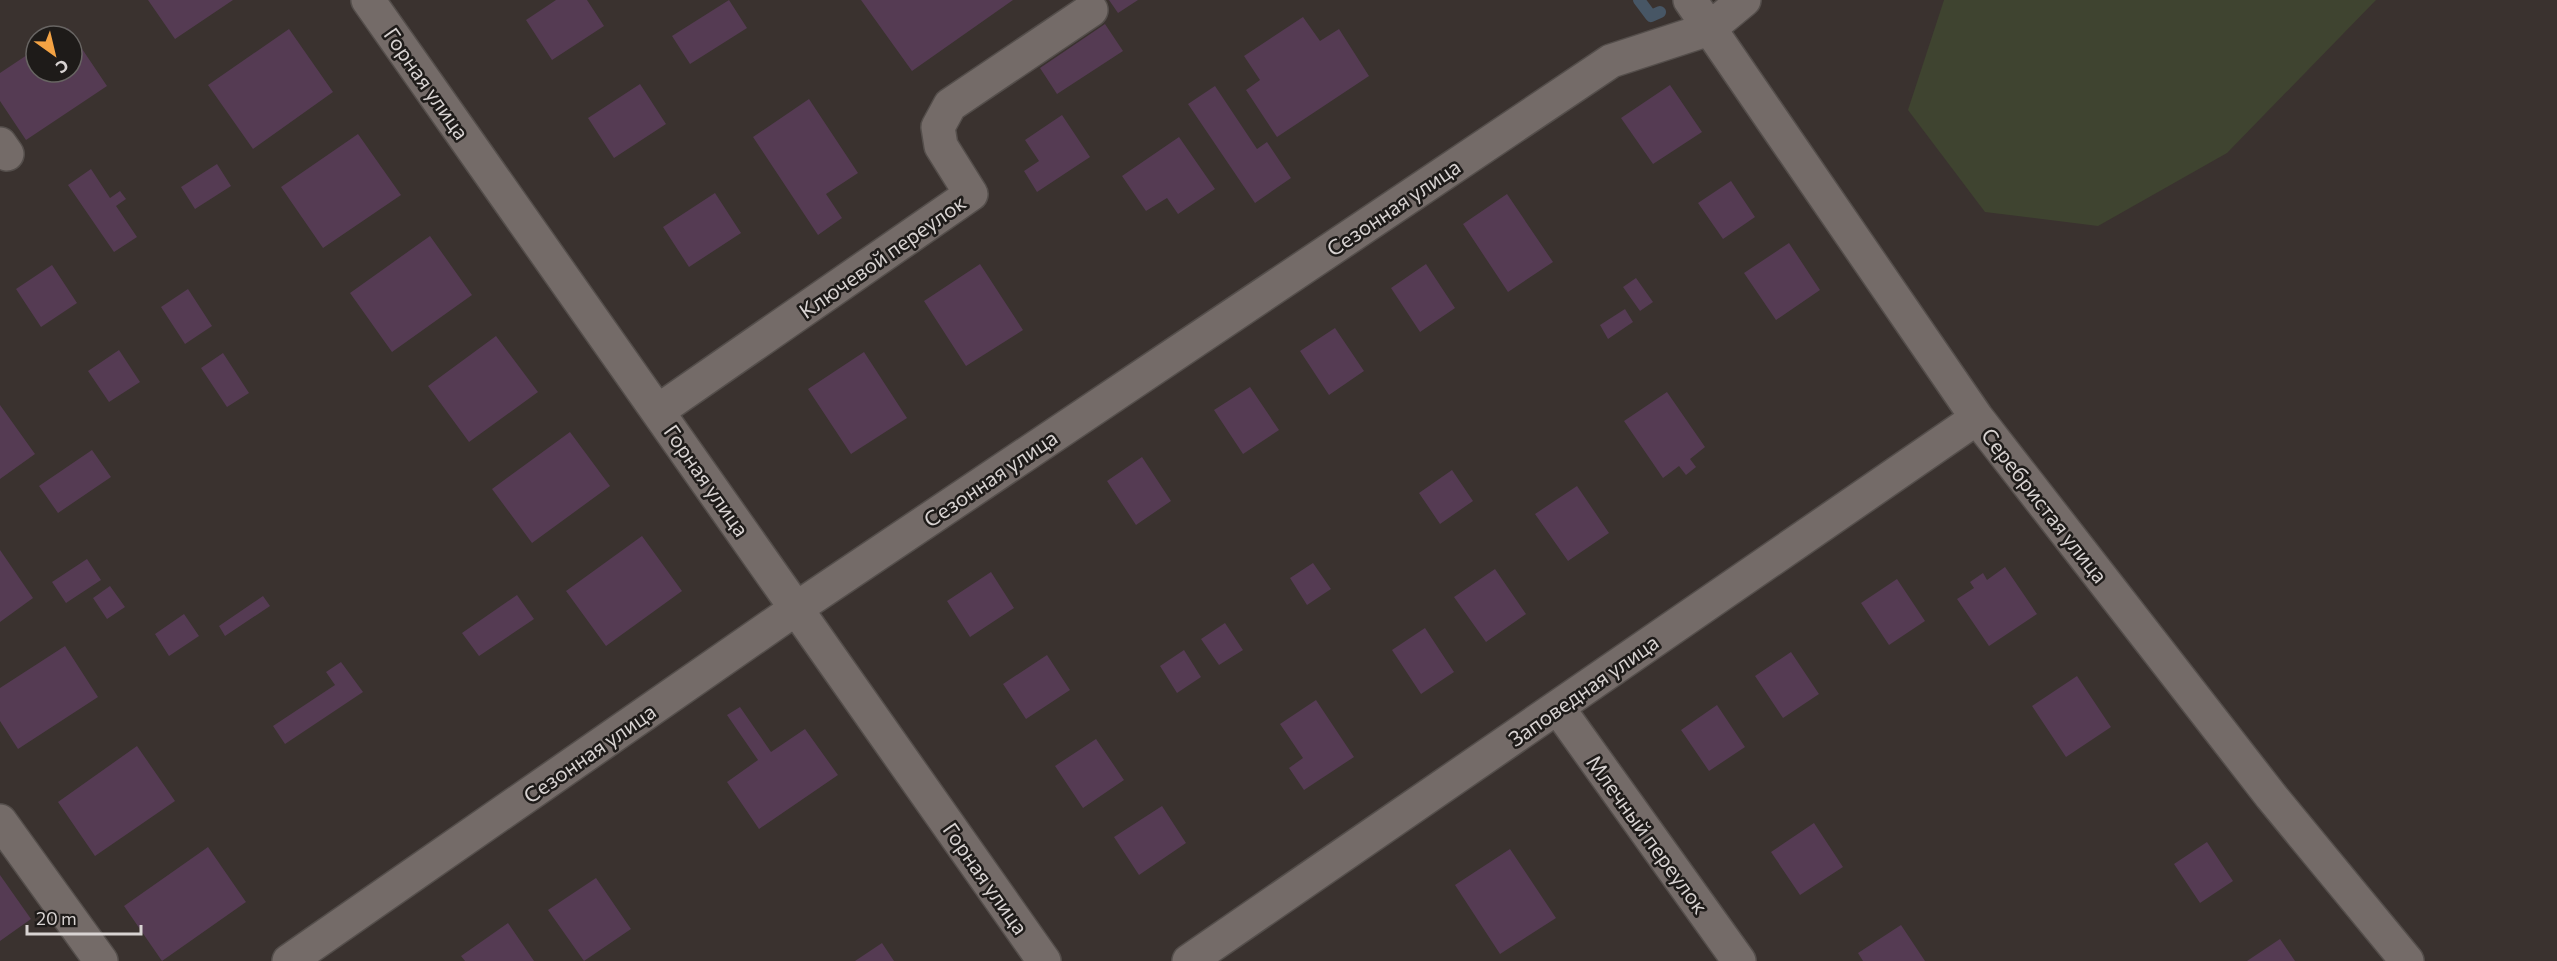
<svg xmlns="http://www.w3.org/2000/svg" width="2557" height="961" font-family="Commissioner,sans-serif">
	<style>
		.green { fill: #3f4430 }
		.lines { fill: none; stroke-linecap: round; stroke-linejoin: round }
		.stream { stroke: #475665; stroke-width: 12 }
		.building { fill: #553b53 }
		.minor-casing { stroke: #544e4b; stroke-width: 36 }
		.minor { stroke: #746b68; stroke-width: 33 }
		.labels { text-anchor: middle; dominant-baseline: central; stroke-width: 5; stroke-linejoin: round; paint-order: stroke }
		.street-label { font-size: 21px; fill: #d8d3d2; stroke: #1e1b19 }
	</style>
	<rect width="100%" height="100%" fill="#3a322f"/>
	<path class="green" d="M 1944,0 L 2376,0 L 2227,153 L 2098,226 L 1985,212 L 1908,110 Z"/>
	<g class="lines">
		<path class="stream" d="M 1639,0 L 1651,16 L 1660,12"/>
	</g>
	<path class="building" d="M 148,0 L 233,0 L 175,39 Z
		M 556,0 L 587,0 L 604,26 L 552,60 L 526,20 Z
		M 729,0 L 747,28 L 690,64 L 672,36 Z
		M 861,0 L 1013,0 L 912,71 Z
		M 1109,0 L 1138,0 L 1118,13 Z
		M 1303,17 L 1320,41 L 1339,29 L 1369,76 L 1277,137 L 1246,90 L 1260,80 L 1244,56 Z
		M 1105,24 L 1123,51 L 1057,94 L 1040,68 Z
		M 68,28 L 107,86 L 26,140 L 0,101 L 0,73 L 36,49 L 36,72 L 72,72 L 72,36 L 56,36 Z
		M 289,29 L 333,92 L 253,149 L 208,85 Z
		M 640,84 L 666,124 L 614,158 L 588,118 Z
		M 1670,85 L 1702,132 L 1653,164 L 1621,118 Z
		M 1215,86 L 1257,149 L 1267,142 L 1291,178 L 1255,203 L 1188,104 Z
		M 809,99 L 858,173 L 826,194 L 842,218 L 818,235 L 753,137 Z
		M 1062,115 L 1090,157 L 1037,192 L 1024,171 L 1039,161 L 1025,140 Z
		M 358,134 L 401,195 L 323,248 L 281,187 Z
		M 1179,137 L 1215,189 L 1178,214 L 1167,198 L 1146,211 L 1122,176 Z
		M 217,164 L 231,186 L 195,209 L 181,187 Z
		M 91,169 L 110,198 L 120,191 L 126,199 L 116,206 L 137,237 L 114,252 L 68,185 Z
		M 1731,181 L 1755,217 L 1723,239 L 1698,203 Z
		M 715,193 L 741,233 L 689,267 L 663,227 Z
		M 1507,194 L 1553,262 L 1508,292 L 1463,224 Z
		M 430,236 L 472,295 L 392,352 L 350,293 Z
		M 1789,243 L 1820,290 L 1776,320 L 1744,273 Z
		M 980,264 L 1023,330 L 966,366 L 924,301 Z
		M 1426,264 L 1455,308 L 1420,332 L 1391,288 Z
		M 52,265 L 77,303 L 41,327 L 16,289 Z
		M 1636,278 L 1653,302 L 1640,311 L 1623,287 Z
		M 188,289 L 212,326 L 185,344 L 161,307 Z
		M 1625,309 L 1633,322 L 1608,339 L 1600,325 Z
		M 1335,328 L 1364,371 L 1329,395 L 1300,351 Z
		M 496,336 L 538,392 L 469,442 L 428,386 Z
		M 119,350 L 140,382 L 109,402 L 88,371 Z
		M 864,352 L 907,418 L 851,454 L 808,389 Z
		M 223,353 L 249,393 L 227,407 L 201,368 Z
		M 1250,387 L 1279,430 L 1243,454 L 1214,410 Z
		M 1667,392 L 1705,447 L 1690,459 L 1696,467 L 1686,475 L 1679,466 L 1663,478 L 1624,421 Z
		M 0,405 L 35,454 L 0,479 Z
		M 570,432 L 610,486 L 532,543 L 492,489 Z
		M 92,450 L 111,477 L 58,513 L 39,486 Z
		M 1142,457 L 1171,501 L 1136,525 L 1107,481 Z
		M 1452,470 L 1473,501 L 1440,524 L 1419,493 Z
		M 1577,486 L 1609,533 L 1568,561 L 1535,514 Z
		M 642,536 L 682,591 L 606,646 L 566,591 Z
		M 0,550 L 33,598 L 0,622 Z
		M 87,559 L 101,580 L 66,603 L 52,582 Z
		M 1313,563 L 1331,589 L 1307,605 L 1290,578 Z
		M 2005,567 L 2037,614 L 1989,646 L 1957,599 L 1974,588 L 1970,582 L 1983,573 L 1987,580 Z
		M 1495,569 L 1526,614 L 1486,642 L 1454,597 Z
		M 991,572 L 1014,608 L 970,637 L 947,601 Z
		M 1897,579 L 1925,621 L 1889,645 L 1861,603 Z
		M 110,586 L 125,607 L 107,619 L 93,598 Z
		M 517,595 L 534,619 L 479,656 L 462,633 Z
		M 263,596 L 270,606 L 225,636 L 219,626 Z
		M 184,614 L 199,636 L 169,656 L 155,634 Z
		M 1225,623 L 1243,650 L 1219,665 L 1201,639 Z
		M 1425,628 L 1454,672 L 1421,694 L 1392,650 Z
		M 65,646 L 98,697 L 18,749 L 0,721 L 0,688 Z
		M 1184,650 L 1201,677 L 1177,693 L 1160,666 Z
		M 1791,652 L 1819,694 L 1783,718 L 1755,676 Z
		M 1047,655 L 1070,690 L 1026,719 L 1003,684 Z
		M 341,662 L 363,692 L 285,744 L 273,726 L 335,685 L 326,672 Z
		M 2077,676 L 2111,727 L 2066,757 L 2032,706 Z
		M 1316,700 L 1354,757 L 1304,790 L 1289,768 L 1303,758 L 1280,724 Z
		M 1717,705 L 1745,747 L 1709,771 L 1681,730 Z
		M 740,707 L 771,752 L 805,729 L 838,775 L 759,829 L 727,782 L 758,760 L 727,715 Z
		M 1096,739 L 1124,780 L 1083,808 L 1055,766 Z
		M 137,746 L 175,801 L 95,856 L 58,802 Z
		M 1162,806 L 1186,843 L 1139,875 L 1114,837 Z
		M 1814,823 L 1843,867 L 1800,895 L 1771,852 Z
		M 2207,842 L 2233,881 L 2200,903 L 2174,864 Z
		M 208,847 L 246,902 L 162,961 L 124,906 Z
		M 1510,849 L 1556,918 L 1500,954 L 1455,885 Z
		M 0,875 L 31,919 L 0,941 Z
		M 596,878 L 631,929 L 584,961 L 548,910 Z
		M 508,923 L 534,961 L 465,961 L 461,956 Z
		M 1901,925 L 1925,961 L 1863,961 L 1858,953 Z
		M 2280,939 L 2295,961 L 2247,961 Z
		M 882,943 L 894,961 L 855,961 Z"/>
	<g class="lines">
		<defs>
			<path id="minor" d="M 368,0 L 1044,961
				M 1690,0 L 1977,418 L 2271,796 L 2407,961
				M 0,144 L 7,154
				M 658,411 L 971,194 L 941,146 L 938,127 L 950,105 L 1091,10
				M 1558,708 L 1739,961
				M 0,821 L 101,961
				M 289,961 L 797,608 L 1611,61 L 1709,29 L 1744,0
				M 1189,961 L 1977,418"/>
		</defs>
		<use href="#minor" class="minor-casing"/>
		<use href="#minor" class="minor"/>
	</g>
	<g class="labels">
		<g class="street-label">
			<text transform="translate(427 83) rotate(55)">Горная улица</text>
			<text transform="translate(1393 207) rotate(-34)">Сезонная улица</text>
			<text transform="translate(882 256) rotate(-35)">Ключевой переулок</text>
			<text transform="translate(990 478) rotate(-34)">Сезонная улица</text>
			<text transform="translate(707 480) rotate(55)">Горная улица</text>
			<text transform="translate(2045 505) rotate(52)">Серебристая улица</text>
			<text transform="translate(1583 690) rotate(-35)">Заповедная улица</text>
			<text transform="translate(589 753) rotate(-35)">Сезонная улица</text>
			<text transform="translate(1648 834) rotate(54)">Млечный переулок</text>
			<text transform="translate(986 878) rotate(55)">Горная улица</text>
		</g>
	</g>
	<g transform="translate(54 54) rotate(146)"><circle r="28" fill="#1e1b19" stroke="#686563" stroke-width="1.5"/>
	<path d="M0-4.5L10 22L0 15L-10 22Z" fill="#f4a344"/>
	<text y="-9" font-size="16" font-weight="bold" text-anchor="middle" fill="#d8d3d2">С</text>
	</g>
	<path d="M27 925v9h114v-9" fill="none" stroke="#d8d3d2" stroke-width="3"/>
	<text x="36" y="925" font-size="18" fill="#d8d3d2" stroke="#1e1b19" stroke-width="4.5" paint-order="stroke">20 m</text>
</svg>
